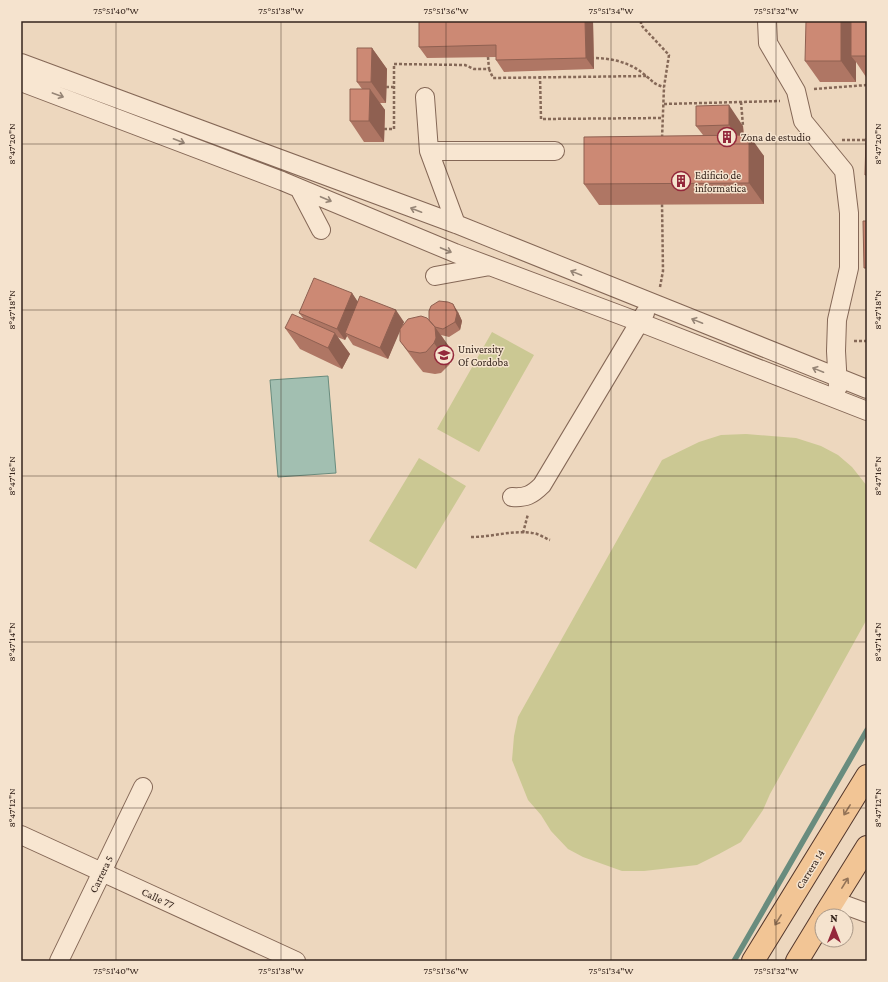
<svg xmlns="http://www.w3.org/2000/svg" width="888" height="982" font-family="'Crimson Pro',serif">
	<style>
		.green { fill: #cbc893 }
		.water { fill: #a2bfb1; stroke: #698c7e }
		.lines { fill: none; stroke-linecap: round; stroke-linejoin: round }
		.stream { stroke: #698c7e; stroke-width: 5.5 }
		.minor-casing { stroke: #856857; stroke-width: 20 }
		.major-casing { stroke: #53372c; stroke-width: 24 }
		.path { stroke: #856857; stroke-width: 2.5; stroke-dasharray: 3 2; stroke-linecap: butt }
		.minor { stroke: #f8e6d1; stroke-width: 18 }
		.major { stroke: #f2c595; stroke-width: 22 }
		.wall { fill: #af7664 }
		.shaded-wall { fill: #8f6051 }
		.building { fill: #cc8974; stroke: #8f6051 }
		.oneway { stroke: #968576 }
		.oneway2 { stroke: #947458 }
		.ticks { fill: none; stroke: #35241c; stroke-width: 1; stroke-opacity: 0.45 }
		.labels { text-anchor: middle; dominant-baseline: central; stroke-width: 3; stroke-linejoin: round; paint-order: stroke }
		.poi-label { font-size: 11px; fill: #35241c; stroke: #f5e3ce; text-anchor: start }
		.street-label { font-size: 11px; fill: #35241c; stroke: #f5e3ce }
		.neatline { fill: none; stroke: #35241c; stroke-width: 1.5 }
		.ticks-label { font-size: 10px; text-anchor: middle; fill: #35241c }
	</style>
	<rect width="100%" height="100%" fill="#edd7be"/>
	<path class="green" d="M 492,332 L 534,355 L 479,452 L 437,429 Z
		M 746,434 L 796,438 L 821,446 L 838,455 L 852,467 L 867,486 L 867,619 L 770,794 L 763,810 L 741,842 L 719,854 L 697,865 L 644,871 L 622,871 L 583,857 L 568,849 L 551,831 L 541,815 L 528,800 L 512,760 L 514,736 L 518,717 L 662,460 L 699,442 L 721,435 Z
		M 419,458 L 466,486 L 416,569 L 369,541 Z"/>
	<path class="water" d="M 328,376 L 336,473 L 278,477 L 270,380 Z"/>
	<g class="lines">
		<path class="stream" d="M 734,961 L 867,730"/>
		<defs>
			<path id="minor" d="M 767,21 L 768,43 L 796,91 L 803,121 L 844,171 L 849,213 L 849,268 L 837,320 L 836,351 L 838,387
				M 21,63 L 456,224 L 867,389
				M 21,82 L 282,181 L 455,253 L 639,322 L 867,411
				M 425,97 L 429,151 L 456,224
				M 429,151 L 555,151
				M 299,188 L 321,230
				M 435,276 L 490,266
				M 512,497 C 526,498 532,495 542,485 L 645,313
				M 21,835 L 296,961
				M 834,901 L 867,913
				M 59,961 L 143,787"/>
			<path id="major" d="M 824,916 L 867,847
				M 753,961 L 867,776
				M 797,961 L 822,920"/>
		</defs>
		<use href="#minor" class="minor-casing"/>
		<use href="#major" class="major-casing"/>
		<path class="path" d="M 641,21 L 641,25 L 669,55 L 664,87 L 662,139
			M 591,58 C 611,58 631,62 646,76 C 654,82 653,84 664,87
			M 489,69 L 493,78 L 647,76
			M 540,76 L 541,119 L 663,118
			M 386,87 L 395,87
			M 814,89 L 867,85
			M 741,102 L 743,126
			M 664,104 L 780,101
			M 384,129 L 394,129 L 394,64 L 465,65 L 474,69 L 489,69 L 488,57
			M 842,140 L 867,140
			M 660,287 L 663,271 L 662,202
			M 854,341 L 867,341
			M 523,533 L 528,514
			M 471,537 C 492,537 512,530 532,533 C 538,533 544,538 550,540"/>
		<use href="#minor" class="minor"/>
		<use href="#major" class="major"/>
	</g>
	<path class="wall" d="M 593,21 L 594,69 L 504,72 L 496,60 L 496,57 L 427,58 L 419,47 Z
		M 867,21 L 867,77 L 866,77 L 856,62 L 856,82 L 820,82 L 805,61 Z
		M 372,48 L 387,69 L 386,103 L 380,103 L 385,110 L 384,142 L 364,142 L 350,121 L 362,89 L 357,82 Z
		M 696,106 L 743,126 L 744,135 L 764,156 L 764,204 L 599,205 L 584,184 L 703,135 L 696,126 Z
		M 352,293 L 357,301 L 404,322 L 401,328 L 430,322 L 458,312 L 462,321 L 460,330 L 449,337 L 441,335 L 450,348 L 451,359 L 449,365 L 441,373 L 435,374 L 423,372 L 415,362 L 400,341 L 400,329 L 388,359 L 353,345 L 347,336 L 345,340 L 337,337 L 350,354 L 342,369 L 300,349 L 285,328 L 303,318 L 299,313 Z"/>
	<path class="shaded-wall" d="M 585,21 L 593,21 L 594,69 L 586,58 Z
		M 841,21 L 856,21 L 851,56 L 856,62 L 856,82 L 841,61 Z
		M 372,48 L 387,69 L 386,103 L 371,82 Z
		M 370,89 L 385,110 L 384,142 L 369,121 Z
		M 729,105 L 743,126 L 744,146 L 729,125 Z
		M 749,135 L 764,156 L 764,204 L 749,183 Z
		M 352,293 L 360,305 L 345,333 L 347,336 L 345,340 L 337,329 Z
		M 453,304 L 458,312 L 462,321 L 460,330 L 455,322 Z
		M 396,310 L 404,322 L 388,359 L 380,348 Z
		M 435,327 L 450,348 L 451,359 L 449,365 L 434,343 Z
		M 335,333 L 350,354 L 342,369 L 328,348 Z"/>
	<path class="building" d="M 419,21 L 585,21 L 586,58 L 496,60 L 496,45 L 419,47 Z
		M 806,21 L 841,21 L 841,61 L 805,61 Z
		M 851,21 L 867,21 L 867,56 L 851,56 Z
		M 357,48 L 372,48 L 371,82 L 357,82 Z
		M 350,89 L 370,89 L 369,121 L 350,121 Z
		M 729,105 L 729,125 L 696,126 L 696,106 Z
		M 749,135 L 749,183 L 584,184 L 584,137 Z
		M 866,138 L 867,138 L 867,175 L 865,175 Z
		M 863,221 L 867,221 L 867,268 L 864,268 Z
		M 314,278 L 352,293 L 337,329 L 299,313 Z
		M 360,296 L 396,310 L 380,348 L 345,333 Z
		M 439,301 L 448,302 L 453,304 L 457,313 L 455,322 L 443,329 L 435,327 L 429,320 L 429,311 L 431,306 Z
		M 292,314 L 335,333 L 328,348 L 285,328 Z
		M 421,316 L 427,318 L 435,327 L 436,338 L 434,343 L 426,352 L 420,353 L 408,351 L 400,341 L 400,329 L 408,319 Z"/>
	<defs><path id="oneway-shaft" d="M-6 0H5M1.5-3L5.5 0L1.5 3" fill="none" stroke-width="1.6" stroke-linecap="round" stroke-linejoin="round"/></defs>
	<g class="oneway">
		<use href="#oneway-shaft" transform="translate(58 95) rotate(20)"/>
		<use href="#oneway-shaft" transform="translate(179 141) rotate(21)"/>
		<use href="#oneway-shaft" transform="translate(326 199) rotate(23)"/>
		<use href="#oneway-shaft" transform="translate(416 210) rotate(-159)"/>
		<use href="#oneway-shaft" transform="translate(446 250) rotate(23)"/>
		<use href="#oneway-shaft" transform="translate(576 273) rotate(-158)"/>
		<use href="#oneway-shaft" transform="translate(697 321) rotate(-158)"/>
		<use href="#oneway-shaft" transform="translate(818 370) rotate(-158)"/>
	</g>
	<g class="oneway2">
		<use href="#oneway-shaft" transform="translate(847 810) rotate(122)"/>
		<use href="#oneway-shaft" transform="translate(845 883) rotate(-58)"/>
		<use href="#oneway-shaft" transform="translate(778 920) rotate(122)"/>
	</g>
	<path class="ticks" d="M 116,21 L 116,961M 281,21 L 281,961M 446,21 L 446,961M 611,21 L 611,961M 776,21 L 776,961M 21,144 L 867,144M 21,310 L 867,310M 21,476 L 867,476M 21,642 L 867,642M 21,808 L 867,808"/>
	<defs>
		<symbol id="building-ring" viewBox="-11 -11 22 22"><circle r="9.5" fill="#f5e3ce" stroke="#94283b" stroke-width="1.5"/><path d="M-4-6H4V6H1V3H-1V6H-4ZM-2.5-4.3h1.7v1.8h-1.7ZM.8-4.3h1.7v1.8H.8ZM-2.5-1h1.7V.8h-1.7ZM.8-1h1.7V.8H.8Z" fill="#94283b"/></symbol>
		<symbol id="university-ring" viewBox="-11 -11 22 22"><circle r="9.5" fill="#f5e3ce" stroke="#94283b" stroke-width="1.5"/><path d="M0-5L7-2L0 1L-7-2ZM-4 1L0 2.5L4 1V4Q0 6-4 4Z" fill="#94283b"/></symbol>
	</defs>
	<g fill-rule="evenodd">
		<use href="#building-ring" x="716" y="126" width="22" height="22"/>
		<use href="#building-ring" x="670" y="170" width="22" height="22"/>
		<use href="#university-ring" x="433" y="344" width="22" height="22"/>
	</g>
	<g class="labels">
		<g class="poi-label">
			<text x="741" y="137">Zona de estudio</text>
			<text x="695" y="175">Edificio de<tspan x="695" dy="13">informatica</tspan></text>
			<text x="458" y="349">University<tspan x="458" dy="13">Of Cordoba</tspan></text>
		</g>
		<g class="street-label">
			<text transform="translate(810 869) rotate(-58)">Carrera 14</text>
			<text transform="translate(101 874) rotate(-64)">Carrera 5</text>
			<text transform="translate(158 898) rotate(25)">Calle 77</text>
		</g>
	</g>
	<rect width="888" height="982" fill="none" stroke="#f5e3ce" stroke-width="44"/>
	<g transform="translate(834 928)"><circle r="19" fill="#f5e3ce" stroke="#a89787"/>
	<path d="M0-3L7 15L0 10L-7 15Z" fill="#94283b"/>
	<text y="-6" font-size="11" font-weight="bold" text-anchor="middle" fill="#35241c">N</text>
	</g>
	<rect x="22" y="22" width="844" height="938" class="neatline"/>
	<g class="ticks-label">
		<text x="116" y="14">75°51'40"W</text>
		<text x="281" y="14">75°51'38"W</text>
		<text x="446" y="14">75°51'36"W</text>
		<text x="611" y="14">75°51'34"W</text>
		<text x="776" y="14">75°51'32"W</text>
		<text transform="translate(11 144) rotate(-90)" y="4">8°47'20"N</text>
		<text transform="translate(877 144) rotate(-90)" y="4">8°47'20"N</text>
		<text transform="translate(11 310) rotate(-90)" y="4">8°47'18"N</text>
		<text transform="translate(877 310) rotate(-90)" y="4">8°47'18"N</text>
		<text transform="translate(11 476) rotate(-90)" y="4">8°47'16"N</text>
		<text transform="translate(877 476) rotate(-90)" y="4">8°47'16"N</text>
		<text transform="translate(11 642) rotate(-90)" y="4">8°47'14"N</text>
		<text transform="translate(877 642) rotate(-90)" y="4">8°47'14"N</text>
		<text transform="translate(11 808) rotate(-90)" y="4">8°47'12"N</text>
		<text transform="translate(877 808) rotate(-90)" y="4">8°47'12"N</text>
		<text x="116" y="974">75°51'40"W</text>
		<text x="281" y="974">75°51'38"W</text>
		<text x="446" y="974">75°51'36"W</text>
		<text x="611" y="974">75°51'34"W</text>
		<text x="776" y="974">75°51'32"W</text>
	</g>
</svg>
